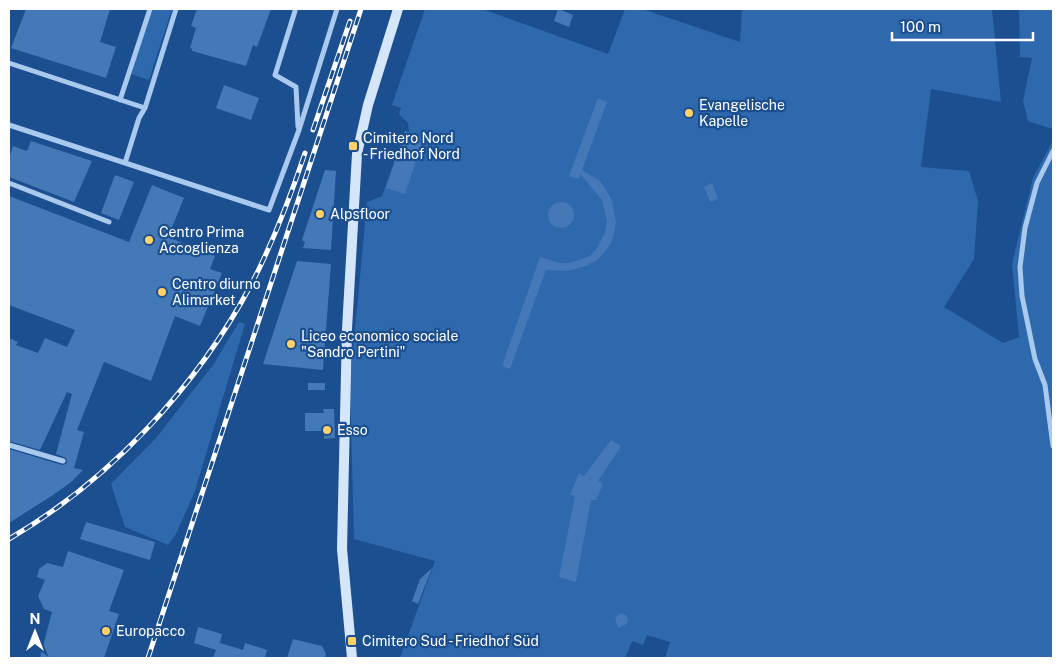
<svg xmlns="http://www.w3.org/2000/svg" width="1062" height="667" font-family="'Public Sans',sans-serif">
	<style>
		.green { fill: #2e69ad }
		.building { fill: #4478b7 }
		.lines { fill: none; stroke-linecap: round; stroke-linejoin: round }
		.street { stroke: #a9c9ee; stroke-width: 5 }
		.secondary { stroke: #d6e6fa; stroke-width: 10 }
		.rail-casing { stroke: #fff; stroke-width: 5 }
		.rail { stroke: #1b4f8f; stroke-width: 3; stroke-dasharray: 9; stroke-linecap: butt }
		.poi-dot { fill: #ffd166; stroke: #1b4f8f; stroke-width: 2 }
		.labels { text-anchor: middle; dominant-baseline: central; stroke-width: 4.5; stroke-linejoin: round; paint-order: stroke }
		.poi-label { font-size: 14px; fill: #fff; stroke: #1b4f8f; text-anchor: start }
	</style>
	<rect width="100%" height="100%" fill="#1b4f8f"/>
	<path class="green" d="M 152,9 L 172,9 L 149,80 L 131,74 Z
		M 425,9 L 482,9 L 608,54 L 625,9 L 642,9 L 740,42 L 742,9 L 992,9 L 1001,102 L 931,89 L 921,167 L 969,171 L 978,201 L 974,259 L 944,307 L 1003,343 L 1019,337 L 1012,264 L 1033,178 L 1053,140 L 1053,658 L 665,658 L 670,642 L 647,635 L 643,645 L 632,641 L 626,656 L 624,658 L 400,658 L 435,561 L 354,539 L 350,382 L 367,202 L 382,196 L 405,131 L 409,132 L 408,123 L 399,114 L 401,108 L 392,105 Z
		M 1019,9 L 1053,9 L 1053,129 L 1028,121 L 1023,101 L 1032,58 L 1020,57 Z
		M 239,322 L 245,324 L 195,491 L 176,534 L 168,545 L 125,527 L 111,484 L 156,438 L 213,365 Z"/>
	<path class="building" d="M 26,9 L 110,9 L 100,42 L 116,47 L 106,78 L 11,48 Z
		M 197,9 L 271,9 L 257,47 L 253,45 L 246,66 L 192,51 L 192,49 L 190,48 L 196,28 L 191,26 Z
		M 558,9 L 573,15 L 569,27 L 554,21 Z
		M 224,85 L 259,98 L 251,120 L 216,108 Z
		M 598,98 L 607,102 L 582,170 L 600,181 L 605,188 L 612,201 L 616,223 L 614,234 L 610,245 L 603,254 L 596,261 L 586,266 L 567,271 L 546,270 L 510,369 L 502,366 L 540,257 L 560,263 L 570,263 L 590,256 L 598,247 L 605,232 L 607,221 L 602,200 L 581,175 L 578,179 L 569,176 Z
		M 405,131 L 424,138 L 405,194 L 386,188 Z
		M 31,141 L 92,161 L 74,202 L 9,177 L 9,158 L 13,146 L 27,151 Z
		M 325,170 L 336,171 L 331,250 L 303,248 L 305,242 L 302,240 Z
		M 115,175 L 134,182 L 119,220 L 101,213 Z
		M 712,183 L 718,199 L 710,202 L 704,187 Z
		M 152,185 L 184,198 L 168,237 L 215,256 L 210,269 L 222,273 L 200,326 L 175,316 L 151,381 L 104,362 L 77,430 L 84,432 L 74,468 L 83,470 L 70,483 L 53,495 L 9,523 L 9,449 L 62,465 L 66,464 L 67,462 L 66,458 L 56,454 L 72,394 L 67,392 L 40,450 L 9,441 L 9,338 L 18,342 L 16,345 L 38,353 L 45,338 L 67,347 L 75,330 L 9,305 L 9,196 L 129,242 Z
		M548 215a13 13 0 1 1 26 0a13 13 0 1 1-26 0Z
		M 297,261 L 331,264 L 323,370 L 263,364 Z
		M 308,383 L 325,383 L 325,390 L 308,390 Z
		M 323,409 L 334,409 L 335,438 L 324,439 L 324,431 L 305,431 L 305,413 L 324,413 Z
		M 611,440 L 621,446 L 598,481 L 603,484 L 596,500 L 591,500 L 576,582 L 559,577 L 575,496 L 570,495 L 579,473 L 584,476 Z
		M 86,522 L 155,542 L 150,560 L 80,539 Z
		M 68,551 L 124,570 L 109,611 L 119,614 L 104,658 L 40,658 L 52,612 L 44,609 L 38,596 L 45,580 L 37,577 L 39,569 L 47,563 L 63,567 Z
		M 432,568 L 418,604 L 412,601 L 420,579 Z
		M 622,613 L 627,616 L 628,622 L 625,625 L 618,628 L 615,618 L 618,615 Z
		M 198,627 L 222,634 L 220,643 L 243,650 L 245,643 L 267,650 L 265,658 L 213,658 L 216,650 L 194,643 Z
		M 293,639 L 322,646 L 326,654 L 325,658 L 287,658 Z"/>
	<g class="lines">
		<path class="street" d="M 295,9 L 295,11 L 275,75 L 296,87 L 298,127
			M 9,63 L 145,108
			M 120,100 L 150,9
			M 9,125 L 269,210 L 299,130 L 337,9
			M 1053,151 L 1037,183 L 1025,228 L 1020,267 L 1022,296 L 1035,359 L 1045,385 L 1053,446
			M 125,163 L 139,118 L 145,108 L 176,9
			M 9,183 L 109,222
			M 9,445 L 63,461"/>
		<path class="secondary" d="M 352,658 L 342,549 L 347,329 L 357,154 L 368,105 L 398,9"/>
		<defs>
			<path id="rail" d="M 313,130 L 350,21
				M 9,539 C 110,480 197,387 252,283 C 273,242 290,198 305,153
				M 148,658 L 361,9"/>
		</defs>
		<use href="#rail" class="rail-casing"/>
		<use href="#rail" class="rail"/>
	</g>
	<g class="poi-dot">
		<circle cx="689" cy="113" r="5"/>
		<rect x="348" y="141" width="10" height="10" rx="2.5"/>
		<circle cx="320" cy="214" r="5"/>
		<circle cx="149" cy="240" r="5"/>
		<circle cx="162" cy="292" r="5"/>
		<circle cx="291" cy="344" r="5"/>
		<circle cx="327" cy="430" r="5"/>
		<circle cx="106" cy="631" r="5"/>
		<rect x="347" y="636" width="10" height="10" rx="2.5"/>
	</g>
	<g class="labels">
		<g class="poi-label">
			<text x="699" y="105">Evangelische<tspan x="699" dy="16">Kapelle</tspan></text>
			<text x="363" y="138">Cimitero Nord<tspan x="363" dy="16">- Friedhof Nord</tspan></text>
			<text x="330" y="214">Alpsfloor</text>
			<text x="159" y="232">Centro Prima<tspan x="159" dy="16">Accoglienza</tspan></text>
			<text x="172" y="284">Centro diurno<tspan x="172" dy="16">Alimarket</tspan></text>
			<text x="301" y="336">Liceo economico sociale<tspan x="301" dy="16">"Sandro Pertini"</tspan></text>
			<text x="337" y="430">Esso</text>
			<text x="116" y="631">Europacco</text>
			<text x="362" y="641">Cimitero Sud - Friedhof Süd</text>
		</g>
	</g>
	<rect width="1062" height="667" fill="none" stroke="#ffffff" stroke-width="20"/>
	<g transform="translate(35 632)" stroke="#1b4f8f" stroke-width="4" paint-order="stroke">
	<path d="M0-4L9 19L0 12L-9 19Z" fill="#ffffff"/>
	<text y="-8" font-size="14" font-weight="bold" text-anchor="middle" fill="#ffffff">N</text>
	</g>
	<path d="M892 32v8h141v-8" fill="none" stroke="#ffffff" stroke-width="2.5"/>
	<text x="900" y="32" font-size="15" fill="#ffffff" stroke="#1b4f8f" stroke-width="4" paint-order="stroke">100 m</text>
</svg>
